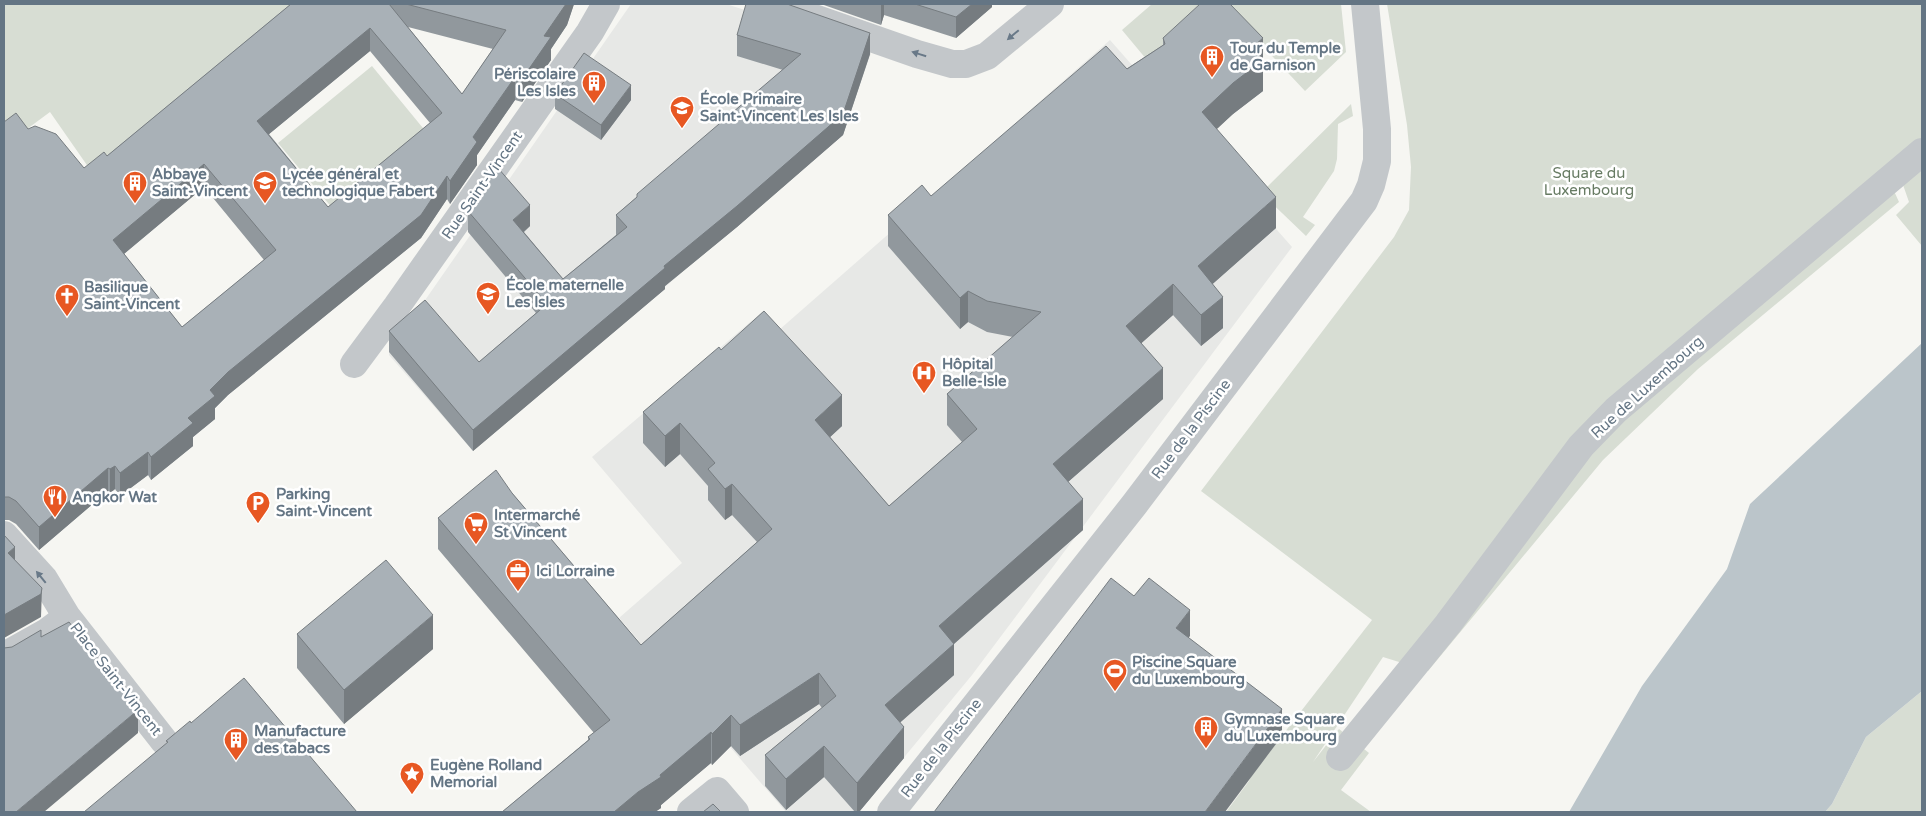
<svg xmlns="http://www.w3.org/2000/svg" width="1926" height="816" font-family="'Varela Round',sans-serif">
	<style>
		.built { fill: #e7e8e6 }
		.green { fill: #d7ddd3 }
		.water { fill: #bbc5ca }
		.lines { fill: none; stroke-linecap: round; stroke-linejoin: round }
		.minor { stroke: #c3c7ca; stroke-width: 28 }
		.wall { fill: #91989d; fill-rule: evenodd }
		.shaded-wall { fill: #767c80 }
		.building { fill: #a9b1b7; stroke: #767c80; fill-rule: evenodd }
		.oneway { fill: #697988 }
		.labels { text-anchor: middle; dominant-baseline: central; stroke-width: 5; stroke-linejoin: round; paint-order: stroke }
		.poi-label { font-size: 15px; font-weight: bold; fill: #647584; stroke: #fff; text-anchor: start }
		.park-label { font-size: 15px; fill: #677b63; stroke: #fff }
		.street-label { font-size: 15px; fill: #647584; stroke: #fff }
	</style>
	<rect width="100%" height="100%" fill="#f6f6f2"/>
	<path class="built" d="M 631,4 L 726,4 L 872,50 L 843,135 L 473,451 L 389,355 L 389,352 Z
		M 1110,40 L 1292,247 L 972,675 L 859,812 L 786,812 L 619,618 L 682,563 L 592,457 L 762,312 L 779,330 Z"/>
	<path class="green" d="M 4,4 L 308,4 L 98,181 L 50,112 L 4,146 Z
		M 1152,4 L 1222,4 L 1152,66 L 1122,30 Z
		M 1223,4 L 1341,4 L 1346,52 L 1305,91 Z
		M 1387,4 L 1922,4 L 1922,152 L 1889,180 L 1899,202 L 1698,369 L 1603,460 L 1428,671 L 1383,657 L 1313,762 L 1339,729 L 1369,753 L 1341,790 L 1371,812 L 1226,812 L 1249,781 L 1252,774 L 1372,620 L 1201,491 L 1394,237 L 1409,210 L 1411,167 L 1407,125 Z
		M 372,66 L 427,133 L 333,209 L 278,143 Z
		M 1351,104 L 1353,116 L 1338,124 L 1337,159 L 1334,171 L 1303,217 L 1315,225 L 1306,236 L 1261,193 Z
		M 1922,164 L 1922,246 L 1896,215 L 1909,202 L 1902,182 Z
		M 1922,691 L 1922,812 L 1825,812 L 1832,804 L 1866,737 Z"/>
	<path class="water" d="M 1922,343 L 1922,691 L 1866,737 L 1832,804 L 1825,812 L 1569,812 L 1642,686 L 1727,569 L 1750,504 Z"/>
	<g class="lines">
		<path class="minor" d="M 774,4 L 917,54 L 952,64 L 966,64 L 987,56 L 1050,4
			M 354,364 L 397,306 L 590,32 L 606,4
			M 4,535 L 44,579 L 67,617 L 164,741
			M 4,656 L 47,632 L 67,617
			M 1340,757 L 1448,624 L 1581,446 L 1616,410 L 1922,152
			M 691,812 L 717,791 L 735,812
			M 891,812 L 1134,505 L 1364,201 L 1371,185 L 1377,161 L 1377,129 L 1365,4"/>
	</g>
	<path class="wall" d="M 291,4 L 574,4 L 567,25 L 551,49 L 551,60 L 522,102 L 515,100 L 477,155 L 477,165 L 450,204 L 447,199 L 421,238 L 228,395 L 215,408 L 215,419 L 193,437 L 193,446 L 151,480 L 148,475 L 120,496 L 115,489 L 110,493 L 108,491 L 39,550 L 16,524 L 9,520 L 4,520 L 4,122 L 28,129 L 84,168 L 107,156 ZM 408,27 L 493,49 L 462,94 ZM 370,51 L 430,123 L 328,207 L 269,134 ZM 204,187 L 264,260 L 182,327 L 124,254 Z
		M 821,4 L 992,4 L 992,7 L 956,38 L 884,15 L 881,25 Z
		M 737,35 L 870,54 L 843,135 L 737,227 L 665,286 L 665,289 L 473,451 L 389,352 L 389,331 L 479,362 L 536,313 L 468,232 L 468,211 L 530,226 L 524,232 L 563,279 L 616,235 L 616,215 L 783,70 L 737,56 Z
		M 1163,38 L 1263,69 L 1263,91 L 1233,114 L 1216,129 L 1276,228 L 1212,284 L 1223,328 L 1201,346 L 1173,315 L 1141,343 L 1163,399 L 1068,482 L 1083,530 L 954,644 L 954,675 L 900,722 L 904,758 L 859,812 L 855,812 L 824,777 L 786,810 L 765,786 L 765,755 L 822,708 L 819,704 L 740,756 L 731,746 L 712,765 L 711,763 L 661,805 L 661,808 L 655,812 L 502,812 L 588,740 L 588,737 L 594,733 L 438,549 L 438,518 L 512,493 L 641,645 L 757,542 L 732,515 L 725,520 L 708,500 L 708,486 L 680,454 L 665,467 L 643,443 L 643,412 L 721,350 L 842,426 L 830,437 L 889,506 L 962,442 L 947,425 L 947,394 L 1013,337 L 987,332 L 968,322 L 960,329 L 888,246 L 888,215 L 931,196 L 1163,45 Z
		M 555,94 L 631,100 L 601,140 L 555,109 Z
		M 297,634 L 433,649 L 344,724 L 297,668 Z"/>
	<path class="shaded-wall" d="M 566,4 L 574,4 L 567,25 L 551,49 L 551,60 L 522,102 L 522,79 L 544,36 Z
		M 881,4 L 884,4 L 884,15 L 881,25 Z
		M 972,4 L 992,4 L 992,7 L 956,38 L 956,17 Z
		M 370,28 L 370,51 L 257,144 L 257,121 Z
		M 870,33 L 870,54 L 843,135 L 737,227 L 665,286 L 665,289 L 473,451 L 473,430 L 664,266 Z
		M 1263,38 L 1263,91 L 1233,114 L 1202,143 L 1202,112 L 1256,44 Z
		M 515,77 L 515,100 L 477,155 L 477,165 L 450,204 L 450,181 L 473,137 Z
		M 631,85 L 631,100 L 601,140 L 601,125 Z
		M 204,164 L 204,187 L 113,263 L 113,240 Z
		M 447,176 L 447,199 L 421,238 L 228,395 L 215,408 L 215,419 L 193,437 L 193,446 L 151,480 L 151,457 L 188,418 L 210,390 L 228,372 Z
		M 1276,197 L 1276,228 L 1198,297 L 1198,266 Z
		M 530,205 L 530,226 L 513,241 L 513,220 Z
		M 1173,284 L 1173,315 L 1126,357 L 1126,326 Z
		M 968,291 L 968,322 L 960,329 L 960,298 Z
		M 1223,297 L 1223,328 L 1201,346 L 1201,315 Z
		M 1163,368 L 1163,399 L 1053,495 L 1053,464 Z
		M 842,395 L 842,426 L 815,451 L 815,420 Z
		M 680,423 L 680,454 L 665,467 L 665,436 Z
		M 148,452 L 148,475 L 120,496 L 120,473 Z
		M 115,466 L 115,489 L 110,493 L 110,469 Z
		M 108,468 L 108,491 L 39,550 L 39,527 Z
		M 732,484 L 732,515 L 725,520 L 725,489 Z
		M 1083,499 L 1083,530 L 939,657 L 939,626 Z
		M 15,547 L 15,570 L 8,553 Z
		M 42,588 L 41,617 L 4,638 L 4,615 Z
		M 1190,610 L 1190,636 L 1176,654 L 1176,628 Z
		M 433,615 L 433,649 L 344,724 L 344,690 Z
		M 954,644 L 954,675 L 885,736 L 885,705 Z
		M 819,673 L 819,704 L 740,756 L 740,725 Z
		M 1282,709 L 1282,736 L 1225,812 L 1205,812 Z
		M 138,710 L 138,733 L 44,812 L 16,812 Z
		M 731,715 L 731,746 L 712,765 L 712,734 Z
		M 904,727 L 904,758 L 859,812 L 857,812 L 857,783 Z
		M 711,732 L 711,763 L 661,805 L 661,808 L 655,812 L 614,812 Z
		M 824,746 L 824,777 L 786,810 L 786,779 Z"/>
	<path class="building" d="M 291,4 L 389,4 L 462,94 L 506,30 L 406,4 L 566,4 L 544,36 L 551,37 L 522,79 L 515,77 L 473,137 L 477,142 L 450,181 L 447,176 L 421,215 L 228,372 L 210,390 L 215,396 L 188,418 L 193,423 L 151,457 L 148,452 L 120,473 L 115,466 L 110,469 L 108,468 L 39,527 L 16,501 L 9,497 L 4,497 L 4,122 L 16,113 L 28,129 L 35,126 L 56,134 L 84,168 L 104,152 L 107,156 ZM 370,28 L 442,113 L 328,207 L 257,121 ZM 204,164 L 276,250 L 182,327 L 113,240 Z
		M 746,4 L 787,4 L 870,33 L 843,114 L 737,206 L 664,266 L 665,268 L 473,430 L 389,331 L 425,300 L 479,362 L 547,304 L 468,211 L 498,168 L 530,205 L 513,220 L 563,279 L 627,227 L 616,215 L 637,197 L 637,194 L 801,54 L 737,35 Z
		M 915,4 L 972,4 L 956,17 Z
		M 1200,4 L 1230,4 L 1263,38 L 1256,44 L 1260,50 L 1257,52 L 1263,60 L 1233,83 L 1202,112 L 1276,197 L 1198,266 L 1223,297 L 1201,315 L 1173,284 L 1126,326 L 1163,368 L 1053,464 L 1083,499 L 939,626 L 954,644 L 885,705 L 904,727 L 857,783 L 824,746 L 786,779 L 765,755 L 836,696 L 819,673 L 740,725 L 731,715 L 712,734 L 711,732 L 660,775 L 661,777 L 638,792 L 614,812 L 502,812 L 590,739 L 588,737 L 610,720 L 438,518 L 496,470 L 512,493 L 641,645 L 772,529 L 732,484 L 725,489 L 708,469 L 715,463 L 680,423 L 665,436 L 643,412 L 719,347 L 721,350 L 764,311 L 842,395 L 815,420 L 889,506 L 977,429 L 947,394 L 1041,312 L 987,301 L 968,291 L 960,298 L 888,215 L 922,185 L 931,196 L 1106,46 L 1127,69 L 1165,44 L 1163,38 Z
		M 584,53 L 631,85 L 601,125 L 555,94 Z
		M 4,535 L 15,547 L 8,553 L 42,588 L 41,594 L 4,615 Z
		M 386,560 L 433,615 L 344,690 L 297,634 Z
		M 1111,578 L 1134,596 L 1149,578 L 1190,610 L 1176,628 L 1282,709 L 1205,812 L 934,812 Z
		M 69,622 L 138,710 L 16,812 L 4,812 L 4,648 L 12,647 L 41,630 L 41,637 Z
		M 244,678 L 357,812 L 84,812 L 168,742 L 166,741 L 190,721 L 191,723 Z
		M 713,804 L 721,812 L 703,812 Z"/>
	<defs><path id="oneway-solid" d="M-6-.8H1V-3.2L6.5 0L1 3.2V.8H-6Z" transform="scale(1.25)"/></defs>
	<g class="oneway">
		<use href="#oneway-solid" transform="translate(1013 35) rotate(140)"/>
		<use href="#oneway-solid" transform="translate(919 54) rotate(-163)"/>
		<use href="#oneway-solid" transform="translate(41 577) rotate(-129)"/>
	</g>
	<defs>
		<symbol id="building-pin" viewBox="-11 -11 22 30"><path d="M0 17L-7.5 6A9.5 9.5 0 1 1 7.5 6Z" fill="#e75722" stroke="#fff"/><path d="M-4-6H4V6H1V3H-1V6H-4ZM-2.5-4.3h1.7v1.8h-1.7ZM.8-4.3h1.7v1.8H.8ZM-2.5-1h1.7V.8h-1.7ZM.8-1h1.7V.8H.8Z" fill="#fff"/></symbol>
		<symbol id="school-pin" viewBox="-11 -11 22 30"><path d="M0 17L-7.5 6A9.5 9.5 0 1 1 7.5 6Z" fill="#e75722" stroke="#fff"/><path d="M0-5L7-2L0 1L-7-2ZM-4 1L0 2.5L4 1V4Q0 6-4 4Z" fill="#fff"/></symbol>
		<symbol id="church-pin" viewBox="-11 -11 22 30"><path d="M0 17L-7.5 6A9.5 9.5 0 1 1 7.5 6Z" fill="#e75722" stroke="#fff"/><path d="M-1.2-6h2.4v3.5h3.3v2.4h-3.3V6h-2.4V-.1h-3.3v-2.4h3.3Z" fill="#fff"/></symbol>
		<symbol id="hospital-pin" viewBox="-11 -11 22 30"><path d="M0 17L-7.5 6A9.5 9.5 0 1 1 7.5 6Z" fill="#e75722" stroke="#fff"/><path d="M-5-5h3v3.5h4V-5h3V5h-3V1.5h-4V5h-3Z" fill="#fff"/></symbol>
		<symbol id="restaurant-pin" viewBox="-11 -11 22 30"><path d="M0 17L-7.5 6A9.5 9.5 0 1 1 7.5 6Z" fill="#e75722" stroke="#fff"/><path d="M-5-6h1v4h1v-4h1v4h1v-4h1v5L-1.5 .5V6h-2V.5L-5-1ZM5-6V6H3V1.5H1.5Q1.5-4 5-6Z" fill="#fff"/></symbol>
		<symbol id="parking-pin" viewBox="-11 -11 22 30"><path d="M0 17L-7.5 6A9.5 9.5 0 1 1 7.5 6Z" fill="#e75722" stroke="#fff"/><path d="M-3.5-5.5H1a3.5 3.5 0 0 1 0 7H-1V5.5H-3.5ZM-1-3.4V-.6H.8a1.4 1.4 0 0 0 0-2.8Z" fill="#fff"/></symbol>
		<symbol id="supermarket-pin" viewBox="-11 -11 22 30"><path d="M0 17L-7.5 6A9.5 9.5 0 1 1 7.5 6Z" fill="#e75722" stroke="#fff"/><path d="M-6-5.5h2.5l.6 2H6L4.5 2H-2.5L-4.4-4H-6ZM-1.5 3.2a1.3 1.3 0 1 0 .1 0ZM3 3.2a1.3 1.3 0 1 0 .1 0Z" fill="#fff"/></symbol>
		<symbol id="office-pin" viewBox="-11 -11 22 30"><path d="M0 17L-7.5 6A9.5 9.5 0 1 1 7.5 6Z" fill="#e75722" stroke="#fff"/><path d="M-6-3h4V-5.5h4V-3h4V5H-6ZM-1-4.5V-3h2v-1.5ZM-6 0V1H6V0Z" fill="#fff"/></symbol>
		<symbol id="stadium-pin" viewBox="-11 -11 22 30"><path d="M0 17L-7.5 6A9.5 9.5 0 1 1 7.5 6Z" fill="#e75722" stroke="#fff"/><path d="M0-5a6.5 5 0 1 0 0 10a6.5 5 0 1 0 0-10ZM-3.5-1.8h7v3.6h-7Z" fill="#fff"/></symbol>
		<symbol id="sight-pin" viewBox="-11 -11 22 30"><path d="M0 17L-7.5 6A9.5 9.5 0 1 1 7.5 6Z" fill="#e75722" stroke="#fff"/><path d="M0-6L1.8-2.2L6-1.7L2.9 1.2L3.7 5.4L0 3.3L-3.7 5.4L-2.9 1.2L-6-1.7L-1.8-2.2Z" fill="#fff"/></symbol>
	</defs>
	<g fill-rule="evenodd">
		<use href="#building-pin" x="1198" y="43" width="28" height="38"/>
		<use href="#building-pin" x="580" y="69" width="28" height="38"/>
		<use href="#school-pin" x="668" y="94" width="28" height="38"/>
		<use href="#building-pin" x="121" y="169" width="28" height="38"/>
		<use href="#school-pin" x="251" y="169" width="28" height="38"/>
		<use href="#school-pin" x="474" y="280" width="28" height="38"/>
		<use href="#church-pin" x="53" y="282" width="28" height="38"/>
		<use href="#hospital-pin" x="910" y="359" width="28" height="38"/>
		<use href="#restaurant-pin" x="41" y="483" width="28" height="38"/>
		<use href="#parking-pin" x="244" y="489" width="28" height="38"/>
		<use href="#supermarket-pin" x="462" y="510" width="28" height="38"/>
		<use href="#office-pin" x="504" y="557" width="28" height="38"/>
		<use href="#stadium-pin" x="1101" y="657" width="28" height="38"/>
		<use href="#building-pin" x="1192" y="714" width="28" height="38"/>
		<use href="#building-pin" x="222" y="726" width="28" height="38"/>
		<use href="#sight-pin" x="398" y="760" width="28" height="38"/>
	</g>
	<g class="labels">
		<g class="poi-label">
			<text x="1230" y="48">Tour du Temple<tspan x="1230" dy="17">de Garnison</tspan></text>
			<text x="576" y="74" text-anchor="end">Périscolaire<tspan x="576" dy="17">Les Isles</tspan></text>
			<text x="700" y="99">École Primaire<tspan x="700" dy="17">Saint-Vincent Les Isles</tspan></text>
			<text x="152" y="174">Abbaye<tspan x="152" dy="17">Saint-Vincent</tspan></text>
			<text x="282" y="174">Lycée général et<tspan x="282" dy="17">technologique Fabert</tspan></text>
			<text x="506" y="285">École maternelle<tspan x="506" dy="17">Les Isles</tspan></text>
			<text x="84" y="287">Basilique<tspan x="84" dy="17">Saint-Vincent</tspan></text>
			<text x="942" y="364">Hôpital<tspan x="942" dy="17">Belle-Isle</tspan></text>
			<text x="276" y="494">Parking<tspan x="276" dy="17">Saint-Vincent</tspan></text>
			<text x="72" y="497">Angkor Wat</text>
			<text x="494" y="515">Intermarché<tspan x="494" dy="17">St Vincent</tspan></text>
			<text x="536" y="571">Ici Lorraine</text>
			<text x="1132" y="662">Piscine Square<tspan x="1132" dy="17">du Luxembourg</tspan></text>
			<text x="1224" y="719">Gymnase Square<tspan x="1224" dy="17">du Luxembourg</tspan></text>
			<text x="254" y="731">Manufacture<tspan x="254" dy="17">des tabacs</tspan></text>
			<text x="430" y="765">Eugène Rolland<tspan x="430" dy="17">Memorial</tspan></text>
		</g>
		<g class="park-label">
			<text x="1589" y="173">Square du<tspan x="1589" dy="17">Luxembourg</tspan></text>
		</g>
		<g class="street-label">
			<text transform="translate(482 185) rotate(-55)">Rue Saint-Vincent</text>
			<text transform="translate(1647 387) rotate(-42)">Rue de Luxembourg</text>
			<text transform="translate(1191 429) rotate(-53)">Rue de la Piscine</text>
			<text transform="translate(116 679) rotate(52)">Place Saint-Vincent</text>
			<text transform="translate(941 748) rotate(-52)">Rue de la Piscine</text>
		</g>
	</g>
	<rect width="1926" height="816" fill="none" stroke="#647584" stroke-width="10"/>
</svg>
